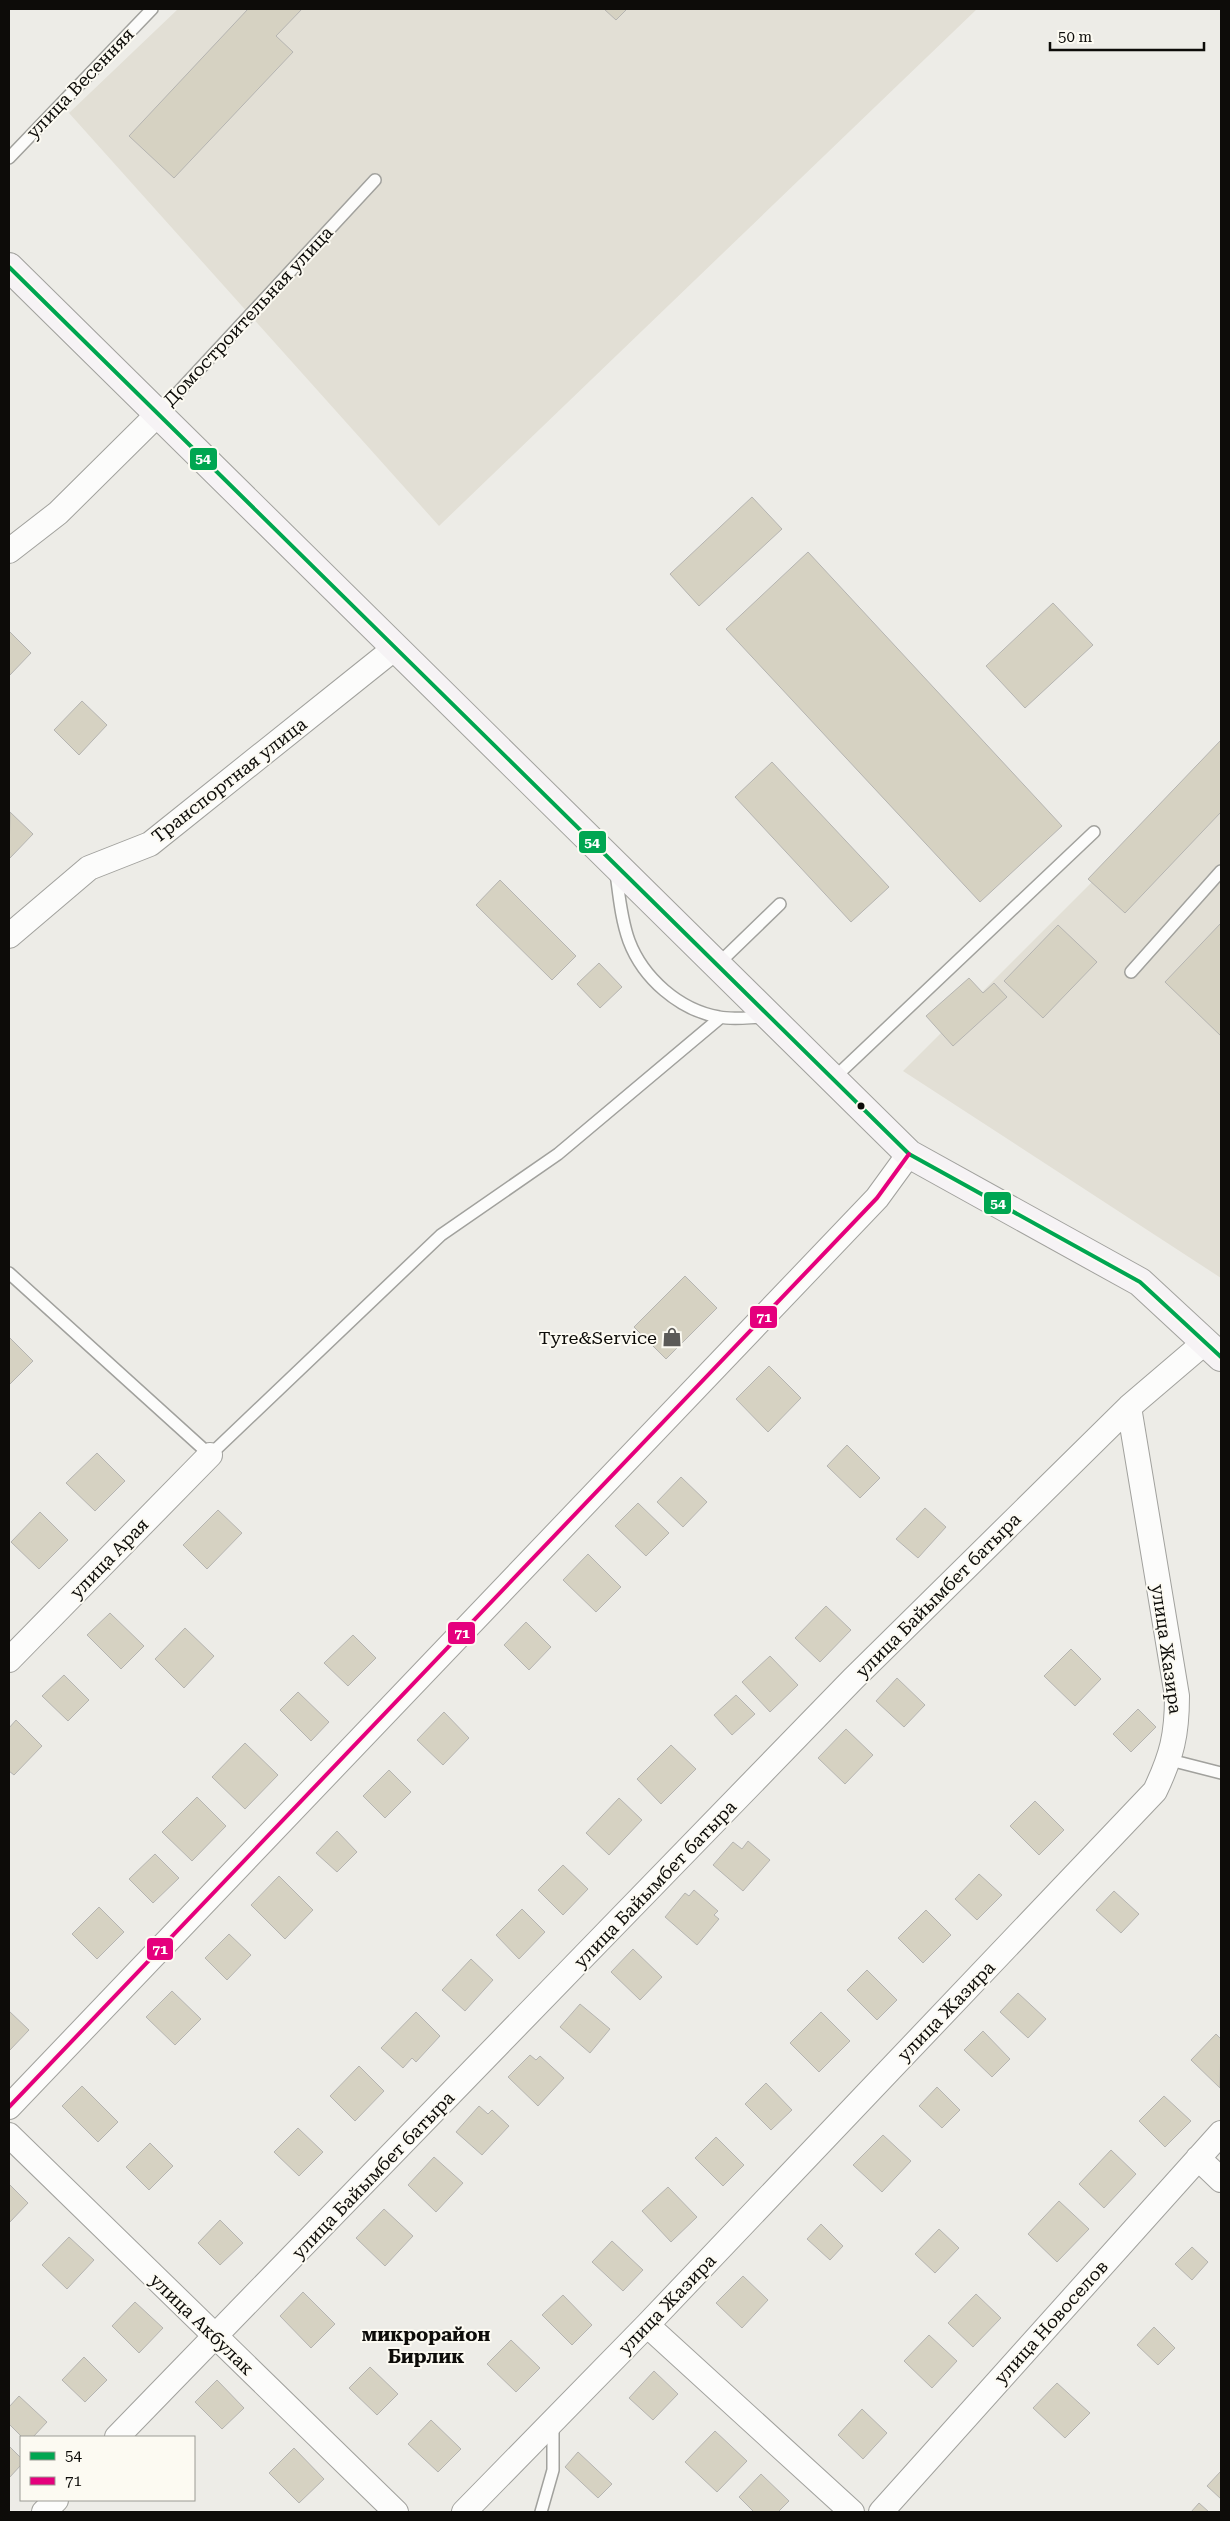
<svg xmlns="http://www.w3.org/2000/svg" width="1230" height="2521" font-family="'Roboto Serif',serif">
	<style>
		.built { fill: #e2dfd5 }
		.building { fill: #d6d2c2; stroke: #b5b4b1 }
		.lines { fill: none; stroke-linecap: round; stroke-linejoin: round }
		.lane-casing { stroke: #a1a19d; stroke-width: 14 }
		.street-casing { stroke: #a1a19d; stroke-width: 26 }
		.secondary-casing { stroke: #a1a19d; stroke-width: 30 }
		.lane { stroke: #fcfcfb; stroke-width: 11 }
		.street { stroke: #fcfcfb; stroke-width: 24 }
		.secondary { stroke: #f6f3f5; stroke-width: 28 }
		.bus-1-casing { stroke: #fcfaf2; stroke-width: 8 }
		.bus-2-casing { stroke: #fcfaf2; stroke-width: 8 }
		.bus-1 { stroke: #00a651; stroke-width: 4 }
		.bus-2 { stroke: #e5007d; stroke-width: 4 }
		.bus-dot { fill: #0d0c09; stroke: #fcfaf2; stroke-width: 2 }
		.labels { text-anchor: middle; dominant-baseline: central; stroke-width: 4; stroke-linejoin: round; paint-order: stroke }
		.street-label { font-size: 18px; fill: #0d0c09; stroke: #fcfaf2 }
		.poi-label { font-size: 18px; fill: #0d0c09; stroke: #fcfaf2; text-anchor: end }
		.neighbourhood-label { font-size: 19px; font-weight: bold; fill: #0d0c09; stroke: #fcfaf2 }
		.line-badge { stroke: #fcfaf2; stroke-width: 2 }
		.badge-label { font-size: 14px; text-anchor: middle; font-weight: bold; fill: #fff }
	</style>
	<rect width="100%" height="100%" fill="#edece7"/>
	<path class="built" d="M 178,9 L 977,9 L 439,526 L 69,113 Z
		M 1221,753 L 1221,1278 L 903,1071 Z"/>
	<path class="building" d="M 248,9 L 302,9 L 276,36 L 293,52 L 174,178 L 129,136 Z
		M 604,9 L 627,9 L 616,20 Z
		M 752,497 L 782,529 L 699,606 L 670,574 Z
		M 808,552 L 1062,826 L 980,902 L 726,629 Z
		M 1053,603 L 1093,645 L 1025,708 L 986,666 Z
		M 9,631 L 31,653 L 9,676 Z
		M 82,701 L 107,725 L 79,755 L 54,730 Z
		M 1221,740 L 1221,812 L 1125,913 L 1088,879 Z
		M 772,762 L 889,887 L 851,922 L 735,797 Z
		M 10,812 L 33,834 L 10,858 L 9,856 Z
		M 500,880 L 576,956 L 552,980 L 476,905 Z
		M 1221,923 L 1221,1036 L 1165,982 Z
		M 1058,925 L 1097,962 L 1043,1018 L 1004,981 Z
		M 599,963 L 622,987 L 600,1008 L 577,984 Z
		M 969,978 L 983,993 L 994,983 L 1007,997 L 953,1046 L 926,1016 Z
		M 685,1276 L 717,1308 L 666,1359 L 634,1327 Z
		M 9,1337 L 33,1361 L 9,1385 Z
		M 769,1366 L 801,1398 L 768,1432 L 736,1399 Z
		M 847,1445 L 880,1478 L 860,1498 L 827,1466 Z
		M 97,1453 L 125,1481 L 95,1511 L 66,1483 Z
		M 681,1477 L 707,1502 L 683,1527 L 657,1502 Z
		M 638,1503 L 669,1533 L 646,1556 L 615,1526 Z
		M 925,1508 L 946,1527 L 918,1558 L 896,1539 Z
		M 218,1510 L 242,1533 L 207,1569 L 183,1545 Z
		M 40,1512 L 68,1540 L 39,1569 L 11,1542 Z
		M 588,1554 L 621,1587 L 596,1612 L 563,1580 Z
		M 826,1606 L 851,1630 L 820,1662 L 795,1638 Z
		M 110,1613 L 144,1646 L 121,1669 L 87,1635 Z
		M 526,1622 L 551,1647 L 529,1670 L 504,1645 Z
		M 185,1628 L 214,1656 L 184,1688 L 155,1659 Z
		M 353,1635 L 376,1658 L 348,1686 L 324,1663 Z
		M 1071,1649 L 1101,1679 L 1075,1706 L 1044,1676 Z
		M 770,1656 L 798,1685 L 770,1712 L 742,1682 Z
		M 64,1675 L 89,1700 L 68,1721 L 42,1696 Z
		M 897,1678 L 925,1705 L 904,1727 L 876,1701 Z
		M 298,1692 L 329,1722 L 311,1741 L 280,1710 Z
		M 736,1695 L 755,1714 L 732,1735 L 714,1715 Z
		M 1138,1709 L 1156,1727 L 1131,1752 L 1113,1734 Z
		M 444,1712 L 469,1738 L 443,1765 L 417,1740 Z
		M 16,1720 L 42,1746 L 14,1775 L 9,1771 L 9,1728 Z
		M 846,1729 L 873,1755 L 845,1784 L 818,1758 Z
		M 245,1743 L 278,1775 L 245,1809 L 212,1777 Z
		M 671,1745 L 696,1769 L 661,1804 L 637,1779 Z
		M 389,1770 L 411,1792 L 385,1818 L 363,1796 Z
		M 197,1797 L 226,1826 L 192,1861 L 162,1832 Z
		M 619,1798 L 642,1820 L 609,1855 L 586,1833 Z
		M 1035,1801 L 1064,1830 L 1039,1855 L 1010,1826 Z
		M 337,1831 L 357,1852 L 337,1872 L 316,1853 Z
		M 748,1841 L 770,1860 L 743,1891 L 713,1865 L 733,1842 L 742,1849 Z
		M 155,1854 L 179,1878 L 153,1903 L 129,1879 Z
		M 563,1865 L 588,1889 L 563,1915 L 538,1890 Z
		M 979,1874 L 1002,1895 L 977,1920 L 955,1899 Z
		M 279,1876 L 313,1910 L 285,1939 L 251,1905 Z
		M 694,1890 L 718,1911 L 714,1915 L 719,1919 L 697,1945 L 665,1917 L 685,1893 L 689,1896 Z
		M 1114,1891 L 1139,1914 L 1121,1933 L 1096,1910 Z
		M 99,1907 L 124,1932 L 97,1959 L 72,1934 Z
		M 522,1909 L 545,1932 L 519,1959 L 496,1935 Z
		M 926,1910 L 951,1935 L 923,1963 L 898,1938 Z
		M 229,1934 L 251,1955 L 227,1980 L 205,1958 Z
		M 633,1949 L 662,1977 L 640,2000 L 611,1972 Z
		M 471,1959 L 493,1980 L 465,2011 L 442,1990 Z
		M 867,1970 L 897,2000 L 877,2020 L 847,1990 Z
		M 172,1991 L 201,2019 L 175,2045 L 146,2017 Z
		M 1018,1993 L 1046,2019 L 1028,2038 L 1000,2012 Z
		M 580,2004 L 610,2029 L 590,2053 L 560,2027 Z
		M 9,2011 L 29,2030 L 9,2051 Z
		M 416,2012 L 440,2036 L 416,2062 L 412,2058 L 403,2068 L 381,2048 Z
		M 821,2012 L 850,2041 L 819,2072 L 790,2043 Z
		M 983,2031 L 1010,2059 L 992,2077 L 964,2050 Z
		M 1216,2034 L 1221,2039 L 1220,2088 L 1191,2060 Z
		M 530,2055 L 536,2060 L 540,2056 L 564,2078 L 538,2106 L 508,2077 Z
		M 359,2066 L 384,2091 L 355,2121 L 330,2096 Z
		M 766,2083 L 792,2110 L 771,2130 L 745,2104 Z
		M 82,2086 L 118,2122 L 98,2142 L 62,2106 Z
		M 937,2087 L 960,2110 L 942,2128 L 919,2106 Z
		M 1164,2096 L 1191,2121 L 1165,2147 L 1139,2121 Z
		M 479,2106 L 488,2114 L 492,2110 L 509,2126 L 482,2155 L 456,2132 Z
		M 298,2128 L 323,2152 L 299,2176 L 274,2152 Z
		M 883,2135 L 911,2161 L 882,2192 L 853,2165 Z
		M 716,2137 L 744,2165 L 723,2186 L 695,2158 Z
		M 150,2143 L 173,2166 L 149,2190 L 126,2167 Z
		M 1111,2150 L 1136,2174 L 1104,2208 L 1079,2184 Z
		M 434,2157 L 463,2183 L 436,2212 L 408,2185 Z
		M 9,2184 L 28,2203 L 9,2223 Z
		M 668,2187 L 697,2217 L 671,2242 L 642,2211 Z
		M 1059,2201 L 1089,2229 L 1057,2262 L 1028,2234 Z
		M 384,2209 L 413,2236 L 385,2266 L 356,2238 Z
		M 220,2220 L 243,2243 L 220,2265 L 198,2243 Z
		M 821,2224 L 843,2246 L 830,2260 L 807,2239 Z
		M 939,2229 L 959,2248 L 935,2273 L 915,2254 Z
		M 69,2237 L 94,2260 L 67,2289 L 42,2265 Z
		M 612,2241 L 643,2270 L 623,2291 L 592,2262 Z
		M 1192,2247 L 1208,2262 L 1192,2280 L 1175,2264 Z
		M 743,2276 L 768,2300 L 742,2328 L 716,2303 Z
		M 303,2292 L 335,2324 L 311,2348 L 280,2316 Z
		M 976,2294 L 1001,2318 L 973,2347 L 948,2323 Z
		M 563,2295 L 592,2325 L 572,2345 L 542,2315 Z
		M 135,2302 L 163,2328 L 139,2353 L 112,2326 Z
		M 1154,2327 L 1175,2348 L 1158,2365 L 1137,2345 Z
		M 929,2335 L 957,2361 L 932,2388 L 904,2361 Z
		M 511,2340 L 540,2368 L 516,2392 L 487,2364 Z
		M 84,2357 L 107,2380 L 85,2402 L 62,2380 Z
		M 370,2367 L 398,2394 L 377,2415 L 349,2388 Z
		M 654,2371 L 678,2394 L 653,2420 L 629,2398 Z
		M 217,2380 L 244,2408 L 222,2429 L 195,2402 Z
		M 1057,2383 L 1090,2413 L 1065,2438 L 1033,2408 Z
		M 19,2396 L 47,2422 L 33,2437 L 22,2437 L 9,2424 L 9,2407 Z
		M 862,2409 L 887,2433 L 863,2459 L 838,2435 Z
		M 431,2420 L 461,2449 L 438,2472 L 408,2444 Z
		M 715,2431 L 747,2461 L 717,2492 L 685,2462 Z
		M 9,2446 L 21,2458 L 21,2465 L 9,2478 Z
		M 294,2448 L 324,2479 L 299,2503 L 269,2473 Z
		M 578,2452 L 612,2484 L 598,2498 L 565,2467 Z
		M 1221,2471 L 1221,2499 L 1207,2486 Z
		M 761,2474 L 789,2501 L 778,2512 L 754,2512 L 739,2497 Z
		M 1199,2503 L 1209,2512 L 1191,2512 Z"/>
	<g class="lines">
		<defs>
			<path id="lane" d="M 9,158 L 152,9
				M 158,414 L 375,180
				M 616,873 C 619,895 621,919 629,941 C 643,978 679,1010 719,1017 C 734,1020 751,1017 765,1017
				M 717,965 L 780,904
				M 1131,972 L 1221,871
				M 833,1079 L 1094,832
				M 9,1273 L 210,1455 L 441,1235 L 558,1154 L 720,1018
				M 1170,1760 L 1221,1773
				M 541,2512 L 553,2470 L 553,2422"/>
			<path id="street" d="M 9,551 L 58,513 L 158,414
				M 9,936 L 89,868 L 150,844 L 395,648
				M 9,1660 L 210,1455
				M 9,2107 L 877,1198 L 909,1154
				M 9,2135 L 396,2512
				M 1198,2158 L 1221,2180
				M 647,2325 L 852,2512
				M 117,2437 L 853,1679 L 1129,1407 L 1204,1343
				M 44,2512 L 56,2500
				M 464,2512 L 647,2325 L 1155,1791 C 1172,1755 1177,1735 1177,1696 L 1129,1407
				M 881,2512 L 1221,2133"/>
			<path id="secondary" d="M 9,267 L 909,1154 L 1140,1282 L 1221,1357"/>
		</defs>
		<use href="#lane" class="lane-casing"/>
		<use href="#street" class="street-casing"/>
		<use href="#secondary" class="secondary-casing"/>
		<use href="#lane" class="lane"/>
		<use href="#street" class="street"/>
		<use href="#secondary" class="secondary"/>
		<defs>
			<path id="bus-1" d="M 9,267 L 909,1154 L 1140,1282 L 1221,1357"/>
			<path id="bus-2" d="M 9,2107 L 877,1198 L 909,1154"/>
		</defs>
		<use href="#bus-1" class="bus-1-casing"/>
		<use href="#bus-2" class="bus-2-casing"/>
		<use href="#bus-1" class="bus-1"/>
		<use href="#bus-2" class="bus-2"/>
	</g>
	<defs>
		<symbol id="shop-bare" viewBox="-9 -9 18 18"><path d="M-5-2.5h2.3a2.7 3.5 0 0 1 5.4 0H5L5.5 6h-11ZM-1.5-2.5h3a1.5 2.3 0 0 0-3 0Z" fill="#5b5a57" stroke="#fcfaf2" stroke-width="2.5" paint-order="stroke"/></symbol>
	</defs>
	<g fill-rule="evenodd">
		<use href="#shop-bare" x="658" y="1323" width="28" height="28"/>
	</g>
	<circle class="bus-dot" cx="861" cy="1106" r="4.5"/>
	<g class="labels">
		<g class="street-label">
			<text transform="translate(80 83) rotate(-46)">улица Весенняя</text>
			<text transform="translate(248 316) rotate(-47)">Домостроительная улица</text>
			<text transform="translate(229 780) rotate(-38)">Транспортная улица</text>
			<text transform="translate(109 1558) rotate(-46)">улица Арая</text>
			<text transform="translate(938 1595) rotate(-45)">улица Байымбет батыра</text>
			<text transform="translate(1167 1649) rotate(82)">улица Жазира</text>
			<text transform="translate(655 1884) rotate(-46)">улица Байымбет батыра</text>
			<text transform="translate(946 2011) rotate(-46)">улица Жазира</text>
			<text transform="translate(373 2175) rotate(-46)">улица Байымбет батыра</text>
			<text transform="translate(667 2304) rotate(-46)">улица Жазира</text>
			<text transform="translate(1051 2322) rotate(-48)">улица Новоселов</text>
			<text transform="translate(202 2324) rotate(44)">улица Акбулак</text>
		</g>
		<g class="poi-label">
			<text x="657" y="1337">Tyre&amp;Service</text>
		</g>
		<g class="neighbourhood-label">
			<text x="426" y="2334">микрорайон<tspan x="426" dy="22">Бирлик</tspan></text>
		</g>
	</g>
	<g class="line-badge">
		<rect x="189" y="447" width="29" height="24" rx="5" fill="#00a651"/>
		<rect x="578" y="830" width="29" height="24" rx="5" fill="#00a651"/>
		<rect x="983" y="1191" width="29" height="24" rx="5" fill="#00a651"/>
		<rect x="749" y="1305" width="29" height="24" rx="5" fill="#e5007d"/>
		<rect x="447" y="1621" width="29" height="24" rx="5" fill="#e5007d"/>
		<rect x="146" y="1937" width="28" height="24" rx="5" fill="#e5007d"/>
	</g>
	<g class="badge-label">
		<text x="203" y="463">54</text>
		<text x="592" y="847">54</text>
		<text x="998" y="1208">54</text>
		<text x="764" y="1322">71</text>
		<text x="462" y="1638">71</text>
		<text x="160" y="1954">71</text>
	</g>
	<rect width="1230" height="2521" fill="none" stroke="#0d0c09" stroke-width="20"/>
	<rect x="20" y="2436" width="175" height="65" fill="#fcfaf2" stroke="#9c9b95"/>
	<rect x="30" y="2452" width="25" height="8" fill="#00a651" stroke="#9c9b95"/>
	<text x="65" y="2461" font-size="15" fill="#0d0c09">54</text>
	<rect x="30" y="2477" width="25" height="8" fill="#e5007d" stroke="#9c9b95"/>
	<text x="65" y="2486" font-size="15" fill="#0d0c09">71</text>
	<path d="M1050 42v8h154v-8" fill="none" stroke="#0d0c09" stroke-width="2.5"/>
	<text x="1058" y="42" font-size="15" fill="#0d0c09" stroke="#fcfaf2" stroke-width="4" paint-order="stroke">50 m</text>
</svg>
